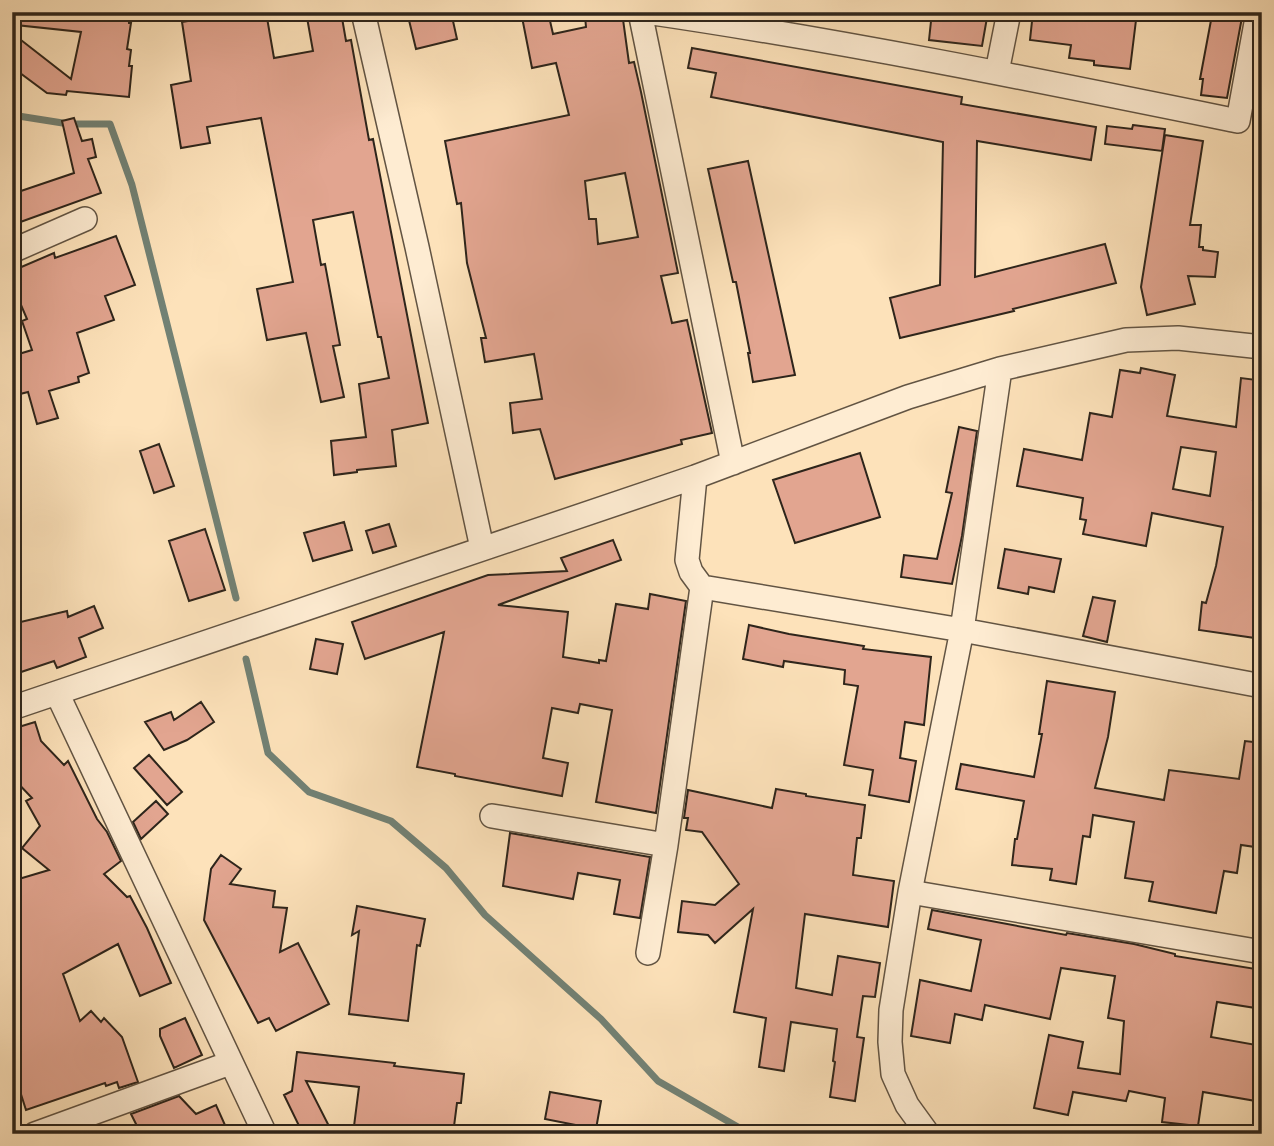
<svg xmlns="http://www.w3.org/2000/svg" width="1274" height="1146" font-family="'EB Garamond',serif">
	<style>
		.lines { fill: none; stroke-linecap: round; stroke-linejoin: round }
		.stream { stroke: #728174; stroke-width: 7 }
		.building { fill: #e2a590; stroke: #2e251b; stroke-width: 2; fill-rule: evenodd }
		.minor-casing { stroke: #625443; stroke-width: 26 }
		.minor { stroke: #feecd2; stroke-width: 23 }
	</style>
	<rect width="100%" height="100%" fill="#fde2ba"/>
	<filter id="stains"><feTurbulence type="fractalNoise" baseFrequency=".00286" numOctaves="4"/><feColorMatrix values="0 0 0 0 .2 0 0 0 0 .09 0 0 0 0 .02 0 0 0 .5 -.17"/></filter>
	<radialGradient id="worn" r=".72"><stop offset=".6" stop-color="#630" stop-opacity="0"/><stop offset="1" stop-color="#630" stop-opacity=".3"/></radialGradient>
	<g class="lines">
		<path class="stream" d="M 12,115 L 69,124 L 110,124 L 132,185 L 236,598
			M 246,659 L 268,753 L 309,792 L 391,821 L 446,868 L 485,915 L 601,1019 L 658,1081 L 750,1134"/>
	</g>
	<path class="building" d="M 17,12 L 128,12 L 129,23 L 131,23 L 127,49 L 131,50 L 129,66 L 132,66 L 129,97 L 67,91 L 66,95 L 47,93 L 12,67 L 12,33 L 71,79 L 81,32 L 16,25 Z
		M 224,12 L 266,12 L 274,58 L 313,51 L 306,12 L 341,12 L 346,41 L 351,40 L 369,140 L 373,139 L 428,423 L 392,430 L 396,466 L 357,470 L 357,472 L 334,475 L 331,441 L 366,437 L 359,384 L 389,378 L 381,337 L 378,337 L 353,212 L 313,220 L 321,265 L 325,264 L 340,345 L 333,346 L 344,397 L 321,402 L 306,333 L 267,340 L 257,289 L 293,282 L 261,118 L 207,127 L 210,143 L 181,148 L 171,85 L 191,81 L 182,22 L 224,15 Z
		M 407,12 L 451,12 L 457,39 L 416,49 Z
		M 521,12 L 548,12 L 553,34 L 586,27 L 585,16 L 622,12 L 629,63 L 634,62 L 641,92 L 678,273 L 661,276 L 672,323 L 687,320 L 712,433 L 681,440 L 682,444 L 555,479 L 540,429 L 513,433 L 510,403 L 542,399 L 534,354 L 485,362 L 481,338 L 486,338 L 467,263 L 461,203 L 457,204 L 445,141 L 569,115 L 556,63 L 532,68 ZM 625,173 L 638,237 L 598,244 L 596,219 L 589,219 L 585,181 Z
		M 932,12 L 988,12 L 982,46 L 929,40 Z
		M 1033,12 L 1137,12 L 1130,69 L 1094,65 L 1094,61 L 1069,58 L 1071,45 L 1030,40 Z
		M 1223,12 L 1243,12 L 1227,98 L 1201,95 L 1203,79 L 1200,79 L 1212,15 L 1222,17 Z
		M 692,48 L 962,97 L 961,104 L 1096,127 L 1091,160 L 977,141 L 975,277 L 1105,244 L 1116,283 L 1013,309 L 1014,311 L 900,338 L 890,298 L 940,285 L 943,142 L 711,97 L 716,73 L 688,68 Z
		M 74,118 L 82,141 L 92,139 L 96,157 L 88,159 L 101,193 L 12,225 L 12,194 L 74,173 L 62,121 Z
		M 1133,125 L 1165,129 L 1162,151 L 1105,144 L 1107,126 L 1132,129 Z
		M 1165,135 L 1203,141 L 1190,225 L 1201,225 L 1199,247 L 1203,247 L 1203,250 L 1218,252 L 1215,277 L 1188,276 L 1195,304 L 1147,315 L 1141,287 Z
		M 748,161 L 795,375 L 753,382 L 748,353 L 750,353 L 736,282 L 733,282 L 708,169 Z
		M 116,236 L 135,285 L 105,296 L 114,320 L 77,333 L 89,373 L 78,377 L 79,382 L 49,391 L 58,418 L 37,424 L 28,392 L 20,394 L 12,370 L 12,356 L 32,350 L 22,321 L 27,319 L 12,284 L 12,271 L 54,253 L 55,258 Z
		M 1141,368 L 1175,375 L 1167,416 L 1236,427 L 1241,378 L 1257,380 L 1253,430 L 1262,431 L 1262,453 L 1253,500 L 1262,501 L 1262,639 L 1199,630 L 1202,602 L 1206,603 L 1216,566 L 1223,527 L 1152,513 L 1146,546 L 1083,534 L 1086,520 L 1080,519 L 1083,498 L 1017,486 L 1024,449 L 1082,460 L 1090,413 L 1112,417 L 1120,370 L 1140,373 ZM 1181,447 L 1216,452 L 1210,496 L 1173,489 Z
		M 959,427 L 977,431 L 962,536 L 952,584 L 901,577 L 904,555 L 937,559 L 952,493 L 946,492 Z
		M 159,444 L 174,486 L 154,493 L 140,451 Z
		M 860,453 L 880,517 L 795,543 L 773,480 Z
		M 344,522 L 352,550 L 313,561 L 304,533 Z
		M 389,524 L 396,546 L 373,553 L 366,531 Z
		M 205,529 L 225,590 L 189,601 L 169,541 Z
		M 613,540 L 621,560 L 498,605 L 568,612 L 563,657 L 599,663 L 599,660 L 606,661 L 616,604 L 648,609 L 650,594 L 686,601 L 656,813 L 596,802 L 612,710 L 580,704 L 578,713 L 552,708 L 543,758 L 568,763 L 562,796 L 455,776 L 455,774 L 417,767 L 444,632 L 365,659 L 352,622 L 488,575 L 567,571 L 561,558 Z
		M 1005,549 L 1061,559 L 1054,592 L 1029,587 L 1028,594 L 998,588 Z
		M 1093,597 L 1115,601 L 1107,642 L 1083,636 Z
		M 94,606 L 103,628 L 79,638 L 86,657 L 57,668 L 54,661 L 12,675 L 12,624 L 67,611 L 68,617 Z
		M 749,625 L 789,634 L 864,646 L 863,649 L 931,657 L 924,725 L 905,722 L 900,758 L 916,761 L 909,802 L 869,795 L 873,770 L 844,765 L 858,686 L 844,684 L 845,670 L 784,661 L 783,667 L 743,659 Z
		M 316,639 L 343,644 L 337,674 L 310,669 Z
		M 1047,681 L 1115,692 L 1108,737 L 1095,788 L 1164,800 L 1169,770 L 1239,779 L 1245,741 L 1262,743 L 1262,848 L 1241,845 L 1237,873 L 1224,871 L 1216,913 L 1149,901 L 1153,882 L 1125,878 L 1134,822 L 1093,815 L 1090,837 L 1083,836 L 1076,884 L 1050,880 L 1052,869 L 1012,865 L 1015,839 L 1017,839 L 1024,801 L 956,789 L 961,764 L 1034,777 L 1042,734 L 1039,734 Z
		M 201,702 L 214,722 L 187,740 L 164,750 L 145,722 L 171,712 L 174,720 Z
		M 35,722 L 41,741 L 64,765 L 68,761 L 97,819 L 107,832 L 121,861 L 104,874 L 127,897 L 130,896 L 147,928 L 171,983 L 140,996 L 118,944 L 63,974 L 80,1021 L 91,1011 L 101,1022 L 104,1018 L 122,1037 L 138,1082 L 119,1088 L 117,1082 L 106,1086 L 105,1083 L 26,1110 L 12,1066 L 12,881 L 49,870 L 22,848 L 40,826 L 26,801 L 32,798 L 12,777 L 12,729 Z
		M 149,755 L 182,792 L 167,805 L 134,768 Z
		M 776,789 L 806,794 L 806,796 L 865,805 L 861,838 L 857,838 L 853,875 L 894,881 L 888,927 L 805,914 L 796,988 L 832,995 L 838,956 L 880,963 L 875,997 L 863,996 L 857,1037 L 864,1038 L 855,1101 L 830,1097 L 835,1062 L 833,1061 L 837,1029 L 791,1022 L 784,1071 L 759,1067 L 766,1018 L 734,1012 L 753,909 L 715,943 L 708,935 L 678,932 L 682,901 L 715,905 L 739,884 L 702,832 L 686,830 L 688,818 L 684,818 L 688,790 L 772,808 Z
		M 156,801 L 168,814 L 141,839 L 133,822 Z
		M 510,833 L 650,857 L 640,918 L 614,914 L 620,880 L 578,873 L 573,899 L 503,886 Z
		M 221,855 L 241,869 L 230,884 L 275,891 L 273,907 L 287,908 L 280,952 L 298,943 L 329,1004 L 276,1031 L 269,1018 L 258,1023 L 204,920 L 211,869 Z
		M 357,906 L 425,919 L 420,946 L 417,945 L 408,1021 L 349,1014 L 359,931 L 352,935 Z
		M 932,910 L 1066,935 L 1067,933 L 1134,944 L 1175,954 L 1175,956 L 1262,970 L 1262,1009 L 1217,1002 L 1211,1037 L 1262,1046 L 1262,1066 L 1256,1101 L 1203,1092 L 1198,1126 L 1162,1122 L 1165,1098 L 1129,1091 L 1126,1101 L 1073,1092 L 1068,1115 L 1034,1108 L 1049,1035 L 1083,1042 L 1078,1068 L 1120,1074 L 1124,1021 L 1108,1018 L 1115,976 L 1061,968 L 1050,1019 L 985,1005 L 982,1020 L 955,1014 L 950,1043 L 911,1036 L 920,980 L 971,991 L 981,940 L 928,929 Z
		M 185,1018 L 202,1055 L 174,1068 L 160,1036 L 160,1029 Z
		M 297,1052 L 395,1063 L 394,1066 L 464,1074 L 461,1103 L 457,1103 L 453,1134 L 353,1134 L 359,1087 L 306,1081 L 333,1134 L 303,1134 L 284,1095 L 292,1091 Z
		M 550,1092 L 601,1101 L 596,1129 L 545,1119 Z
		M 179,1096 L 196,1114 L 216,1105 L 229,1134 L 141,1134 L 131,1114 Z"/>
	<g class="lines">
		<defs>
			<path id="minor" d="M 363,12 L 417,247 L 482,548
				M 640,12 L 733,463
				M 646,12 C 845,41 1041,81 1238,121 L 1258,12
				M 997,72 L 1009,12
				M 12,251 L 85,219
				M 695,477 L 687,560 L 691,572 L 702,587 L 962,630 L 1262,686
				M 57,693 L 265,1134
				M 12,708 L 695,477 L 908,397 L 1000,369 L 1126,340 L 1178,338 L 1262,347
				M 492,816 L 666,845
				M 910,892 L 1262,952
				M 648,953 L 666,845 L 702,587
				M 35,1134 L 230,1063
				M 928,1134 L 907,1105 L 893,1074 L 890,1042 L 891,1010 L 910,892 L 962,630 L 1000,369"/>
		</defs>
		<use href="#minor" class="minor-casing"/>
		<use href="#minor" class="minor"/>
	</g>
	<rect width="1274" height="1146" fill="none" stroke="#fde2ba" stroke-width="42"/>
	<rect x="14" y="14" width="1246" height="1118" fill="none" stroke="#2e251b" stroke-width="3.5"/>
	<rect x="21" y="21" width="1232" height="1104" fill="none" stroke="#2e251b" stroke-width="2"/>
	<rect width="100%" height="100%" filter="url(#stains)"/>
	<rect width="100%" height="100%" fill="url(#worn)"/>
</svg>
